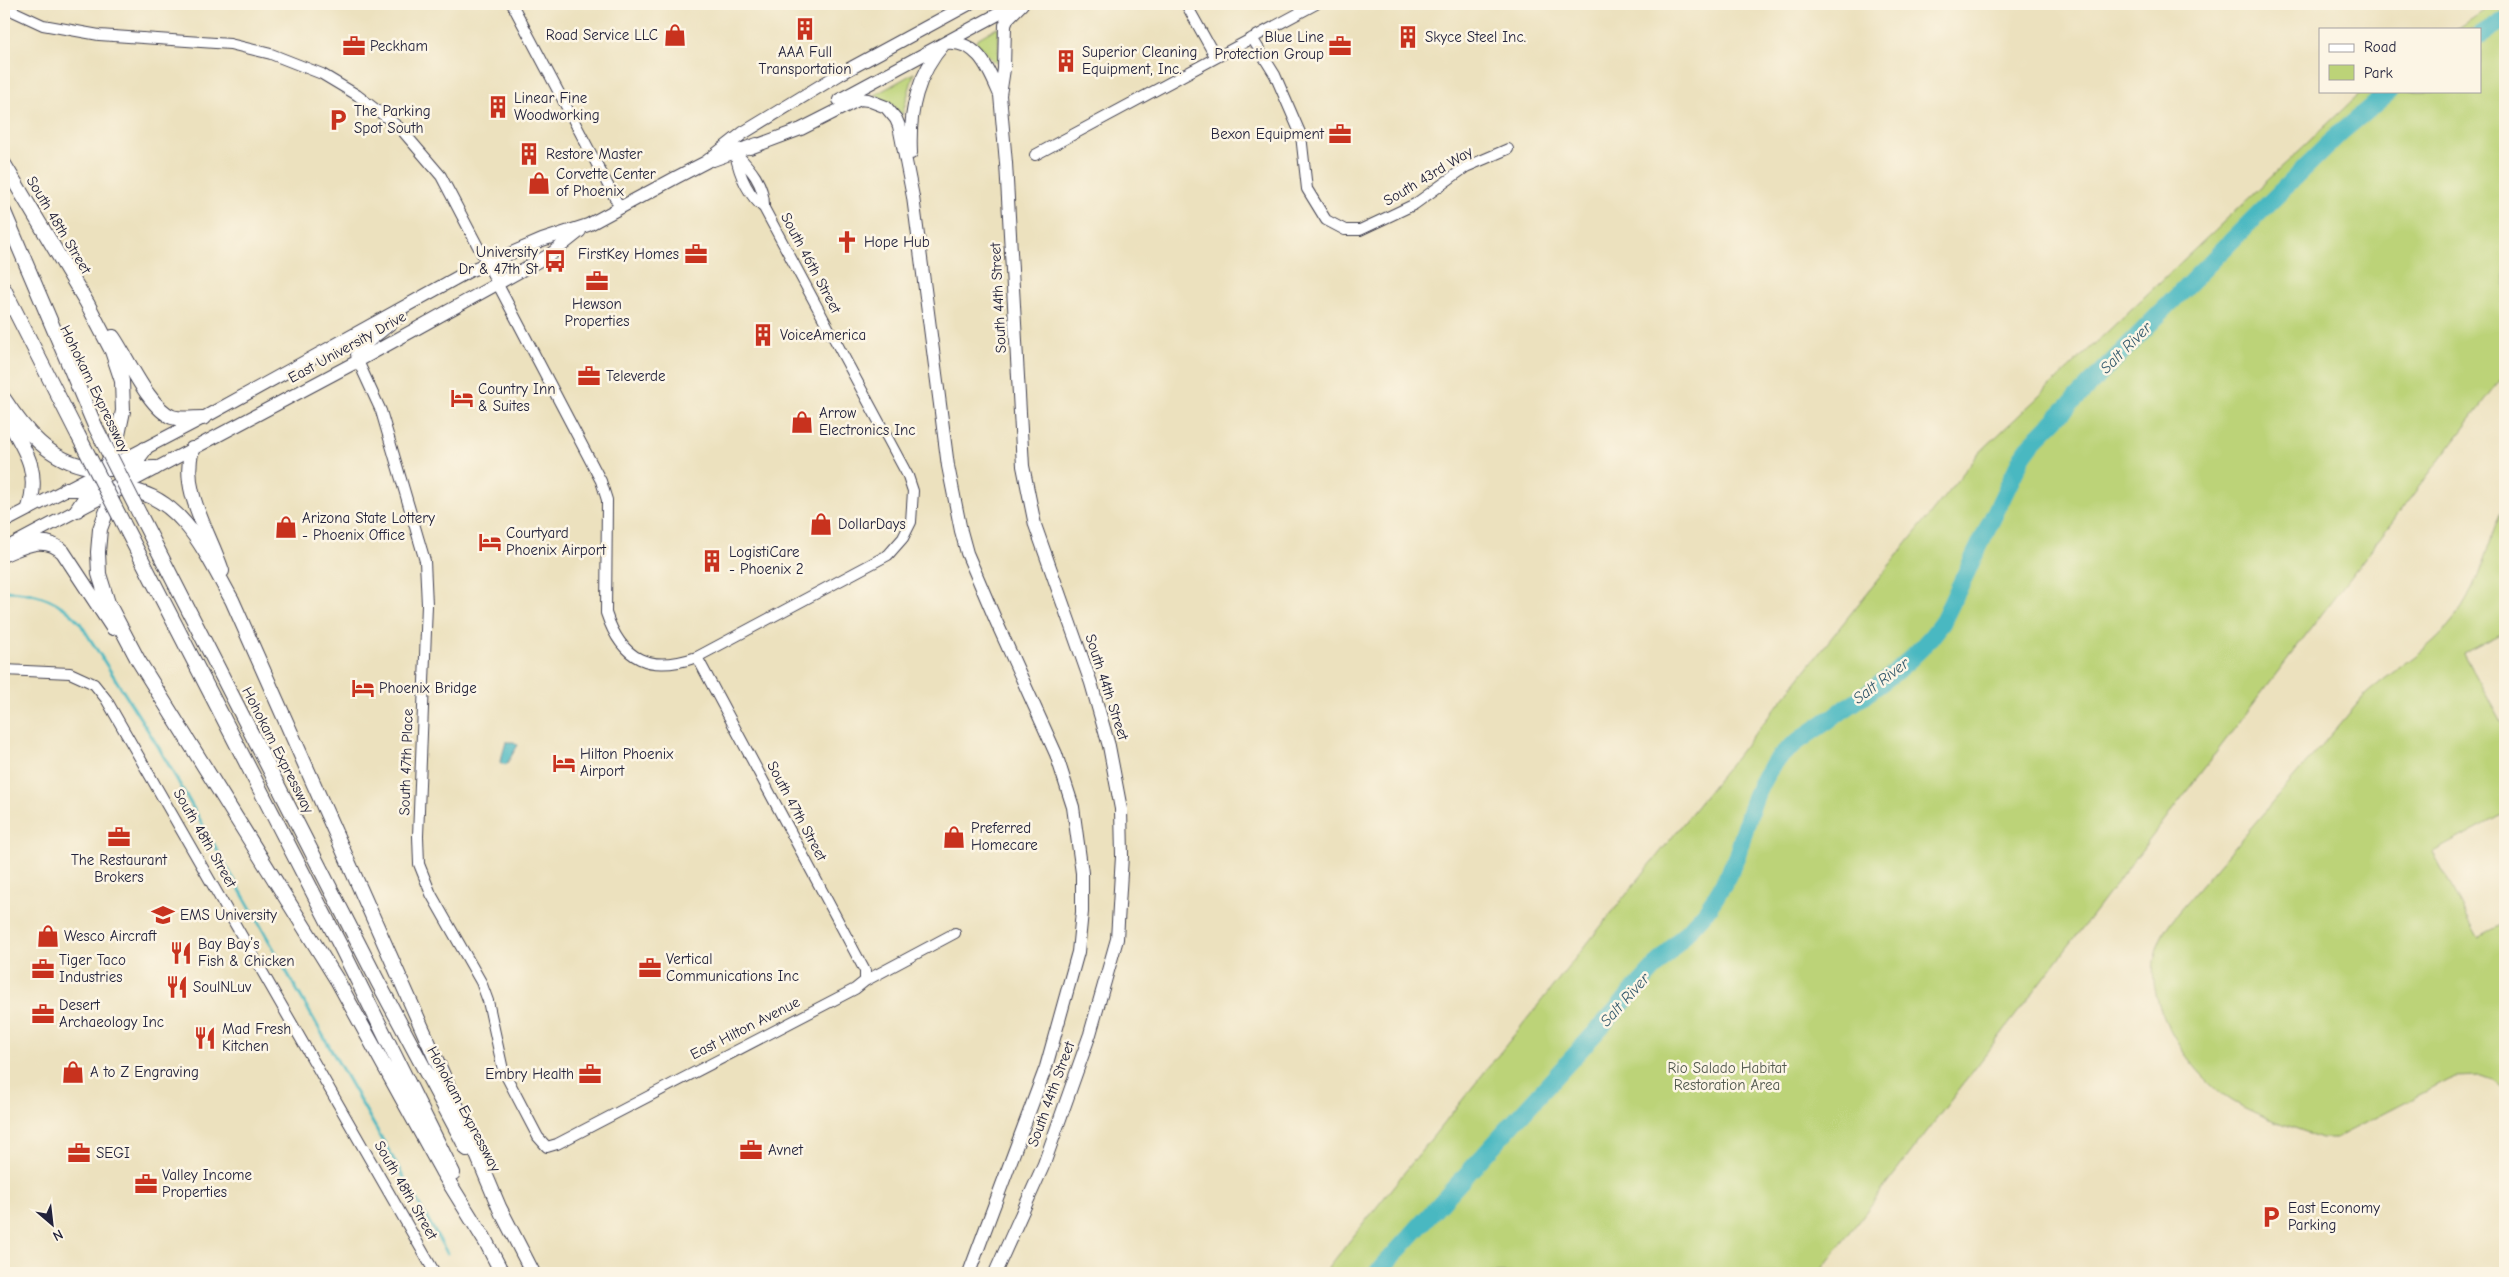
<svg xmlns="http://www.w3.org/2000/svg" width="2509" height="1277" font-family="'Comic Neue',sans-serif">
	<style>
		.green { fill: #bcd378; stroke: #6f7a5a }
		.water { fill: #49b8c1; stroke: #366d7e }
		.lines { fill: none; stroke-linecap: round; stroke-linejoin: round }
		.stream { stroke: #49b8c1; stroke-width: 3 }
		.river { stroke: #49b8c1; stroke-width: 18 }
		.minor-casing { stroke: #403f4f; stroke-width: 12 }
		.major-casing { stroke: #403f4f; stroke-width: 14 }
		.highway-casing { stroke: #403f4f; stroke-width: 16 }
		.minor { stroke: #fff; stroke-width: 10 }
		.major { stroke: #fff; stroke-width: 12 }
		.highway { stroke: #fff; stroke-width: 14 }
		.highway-bridge-casing { stroke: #403f4f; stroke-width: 16; stroke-linecap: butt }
		.highway-bridge { stroke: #fff; stroke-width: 14 }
		.labels { text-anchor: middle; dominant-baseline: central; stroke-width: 5; stroke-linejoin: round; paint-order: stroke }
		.poi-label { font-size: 15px; fill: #22223b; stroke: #fcf5e5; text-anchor: start }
		.street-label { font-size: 15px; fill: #22223b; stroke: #fcf5e5 }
		.park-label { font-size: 15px; fill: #50574d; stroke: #fcf5e5 }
		.water-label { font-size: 16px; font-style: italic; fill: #30566a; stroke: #fcf5e5 }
	</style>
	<rect width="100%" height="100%" fill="#fcf5e5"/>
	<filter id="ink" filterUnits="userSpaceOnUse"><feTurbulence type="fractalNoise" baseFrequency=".02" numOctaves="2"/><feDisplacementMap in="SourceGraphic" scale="10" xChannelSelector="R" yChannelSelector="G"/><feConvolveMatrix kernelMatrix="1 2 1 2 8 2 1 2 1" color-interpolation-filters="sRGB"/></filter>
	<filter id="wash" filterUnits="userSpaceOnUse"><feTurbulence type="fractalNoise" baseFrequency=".0096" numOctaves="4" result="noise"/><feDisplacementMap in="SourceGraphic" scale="20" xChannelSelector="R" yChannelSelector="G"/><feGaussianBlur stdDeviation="1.12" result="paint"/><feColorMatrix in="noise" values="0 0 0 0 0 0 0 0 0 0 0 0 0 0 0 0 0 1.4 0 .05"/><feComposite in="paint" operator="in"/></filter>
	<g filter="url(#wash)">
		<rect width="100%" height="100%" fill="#ece1be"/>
		<path class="green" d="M 2494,4 L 2505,4 L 2505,374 L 1819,1273 L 1324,1273 L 1979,453 L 2359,94 L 2363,91 L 2480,91 L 2480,29 L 2457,29 Z
			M 996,28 L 999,28 L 998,61 L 995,63 L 976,42 L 977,39 Z
			M 914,73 L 902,115 L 893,105 L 875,95 Z
			M 2505,503 L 2505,632 L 2464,653 L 2501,723 L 2505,722 L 2505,813 L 2433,852 L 2478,937 L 2505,923 L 2505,1091 L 2492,1080 L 2481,1076 L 2454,1077 L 2336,1138 L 2322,1138 C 2294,1127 2261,1118 2234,1102 C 2192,1076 2141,1004 2156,952 C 2160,936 2169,923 2180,910 L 2365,695 C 2402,662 2442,645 2467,599 C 2484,569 2490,534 2505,503 Z"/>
		<path class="water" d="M 506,742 L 514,742 L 518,745 L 506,765 L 500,763 Z"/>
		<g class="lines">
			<path class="stream" d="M 4,591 C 34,591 60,599 80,623 L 159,748 L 447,1253"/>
			<path class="river" d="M 2480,35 L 2505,19
				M 1377,1273 L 1706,911 C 1719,893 1729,876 1737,855 C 1748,823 1753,787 1776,761 C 1792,743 1812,732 1830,719 C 1872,690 1913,664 1942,623 L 2022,457 L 2033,442 L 2258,214 L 2341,132 L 2390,91"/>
		</g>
	</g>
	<g filter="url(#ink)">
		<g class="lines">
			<defs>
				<path id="minor" d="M 512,4 L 620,208
					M 1186,4 L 1215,56
					M 4,7 L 43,25 L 99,35 L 230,44 L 271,54 L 322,74 L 357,95 L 400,128 L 441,176 L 601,481 L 607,500 L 606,613 C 622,661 650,673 697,657 L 888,555 L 903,538 L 911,522 L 913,491 L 908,476 L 764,208 C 747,194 739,174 735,153
					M 1252,38 L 1275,75 L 1301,135 L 1307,189 L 1326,220 L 1345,230 L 1360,230 L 1392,215 L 1415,204 L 1466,167 L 1508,149
					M 735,152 C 750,168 765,184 764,208
					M 1035,155 L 1316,4
					M 358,361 L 381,411 L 425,561 L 427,605 L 418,836 L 419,864 L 431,894 L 481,982 L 488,1001 L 503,1070 L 538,1137 L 547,1147 L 557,1144 L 855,989 L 865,981 L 955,933
					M 697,657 L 865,971 L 865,981
					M 4,670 L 70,673 L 94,684 L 106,699 L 435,1273"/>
				<path id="major" d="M 839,100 L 1015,5
					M 750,148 L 801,129 L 860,99 L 868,100 L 886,107 L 896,119 L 899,126 L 913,197 L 948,466 L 961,531 L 967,553 L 996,621 L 1056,754 L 1073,807 L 1082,873 L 1082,912 L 1078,952 L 1046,1067 L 969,1273
					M 911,153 C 909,110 917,75 945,43 C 978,39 989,70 1000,95
					M 713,160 L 757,144
					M 358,361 L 357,354 L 359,349 L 401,315
					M 4,522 L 203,418 L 469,271 L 542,240 L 588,225 L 677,177 L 706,162 L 743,133 L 840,74 L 969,4
					M 10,546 L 358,361 L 551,254 L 580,231
					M 995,1273 L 1044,1164 L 1090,1034 L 1117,939 L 1122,856 L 1121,809 L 1109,746 L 1091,683 L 1035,525 L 1023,466 L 1006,163 L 1000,95 L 1004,69 L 1005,25 L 1008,18 L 1022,4"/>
				<path id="highway" d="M 4,164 L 87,303 L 112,351 L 122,381 L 123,411 L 115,449 L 105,468 L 77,510
					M 4,212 L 95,426
					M 4,289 L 78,435
					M 113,337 C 127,357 149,408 172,417 C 181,420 193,418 203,418
					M 4,399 C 24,430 50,461 89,467 C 110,471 134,468 155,468
					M 4,413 C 23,448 41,467 29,508
					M 145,449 L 115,489 L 100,529 L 98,552 L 99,574 L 108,603 L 138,660 L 337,980 L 442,1171 L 487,1244
					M 192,449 C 180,491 209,531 222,571
					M 66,489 C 87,489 111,486 131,490 C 185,500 208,558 232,600 L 454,1100 L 502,1214
					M 140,515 L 378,982 L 467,1149
					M 123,523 L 341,947 L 453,1173
					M 4,554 C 24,546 45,534 63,552 L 113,628
					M 499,1207 L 533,1273
					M 483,1236 L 502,1273"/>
			</defs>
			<use href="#minor" class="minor-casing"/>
			<use href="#major" class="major-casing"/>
			<use href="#highway" class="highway-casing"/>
			<use href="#minor" class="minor"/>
			<use href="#major" class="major"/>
			<use href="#highway" class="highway"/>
			<defs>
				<path id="highway-bridge" d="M 95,426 L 140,515
					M 78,435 L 123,523"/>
			</defs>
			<use href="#highway-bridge" class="highway-bridge-casing"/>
			<use href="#highway-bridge" class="highway-bridge"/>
		</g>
	</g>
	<defs>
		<symbol id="building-bare" viewBox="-9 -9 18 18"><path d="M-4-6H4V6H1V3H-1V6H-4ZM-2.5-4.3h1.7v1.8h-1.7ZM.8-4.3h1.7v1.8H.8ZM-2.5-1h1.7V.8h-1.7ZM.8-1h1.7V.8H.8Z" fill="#c8321e" stroke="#fcf5e5" stroke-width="2.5" paint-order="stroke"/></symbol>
		<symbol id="shop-bare" viewBox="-9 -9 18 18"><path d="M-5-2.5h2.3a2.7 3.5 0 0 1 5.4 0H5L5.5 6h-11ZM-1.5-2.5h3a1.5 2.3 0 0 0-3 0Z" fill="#c8321e" stroke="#fcf5e5" stroke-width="2.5" paint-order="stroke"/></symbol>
		<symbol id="office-bare" viewBox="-9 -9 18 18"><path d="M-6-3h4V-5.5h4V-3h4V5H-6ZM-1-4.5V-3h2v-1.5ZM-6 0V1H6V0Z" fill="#c8321e" stroke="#fcf5e5" stroke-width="2.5" paint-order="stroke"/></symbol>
		<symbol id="parking-bare" viewBox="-9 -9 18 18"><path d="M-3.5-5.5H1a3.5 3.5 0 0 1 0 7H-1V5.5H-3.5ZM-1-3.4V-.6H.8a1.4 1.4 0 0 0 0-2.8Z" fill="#c8321e" stroke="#fcf5e5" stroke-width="2.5" paint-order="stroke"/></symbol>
		<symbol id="church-bare" viewBox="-9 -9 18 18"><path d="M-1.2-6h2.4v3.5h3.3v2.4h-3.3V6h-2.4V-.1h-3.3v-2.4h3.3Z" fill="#c8321e" stroke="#fcf5e5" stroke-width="2.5" paint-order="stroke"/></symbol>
		<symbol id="bus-bare" viewBox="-9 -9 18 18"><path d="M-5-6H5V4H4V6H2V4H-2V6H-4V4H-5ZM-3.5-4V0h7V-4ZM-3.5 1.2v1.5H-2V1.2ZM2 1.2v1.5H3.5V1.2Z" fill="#c8321e" stroke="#fcf5e5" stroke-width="2.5" paint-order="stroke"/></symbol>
		<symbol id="hotel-bare" viewBox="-9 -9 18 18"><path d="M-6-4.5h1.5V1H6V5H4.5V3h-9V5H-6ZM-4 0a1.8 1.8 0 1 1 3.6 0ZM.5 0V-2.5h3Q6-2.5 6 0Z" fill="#c8321e" stroke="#fcf5e5" stroke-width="2.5" paint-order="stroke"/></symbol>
		<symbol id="university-bare" viewBox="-9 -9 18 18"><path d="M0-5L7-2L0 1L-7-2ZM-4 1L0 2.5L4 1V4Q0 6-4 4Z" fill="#c8321e" stroke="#fcf5e5" stroke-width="2.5" paint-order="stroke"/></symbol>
		<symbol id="restaurant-bare" viewBox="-9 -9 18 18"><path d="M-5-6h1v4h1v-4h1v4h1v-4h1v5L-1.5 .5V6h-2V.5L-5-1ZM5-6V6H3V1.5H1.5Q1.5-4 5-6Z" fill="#c8321e" stroke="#fcf5e5" stroke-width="2.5" paint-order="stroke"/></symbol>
	</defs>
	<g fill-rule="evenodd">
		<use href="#building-bare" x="789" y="13" width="32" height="32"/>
		<use href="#shop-bare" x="659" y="19" width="32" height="32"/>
		<use href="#building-bare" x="1392" y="21" width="32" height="32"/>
		<use href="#office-bare" x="338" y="30" width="32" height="32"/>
		<use href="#office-bare" x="1324" y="30" width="32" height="32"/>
		<use href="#building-bare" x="1050" y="45" width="32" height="32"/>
		<use href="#building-bare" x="482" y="91" width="32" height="32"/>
		<use href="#parking-bare" x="322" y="104" width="32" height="32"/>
		<use href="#office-bare" x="1324" y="118" width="32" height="32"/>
		<use href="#building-bare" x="513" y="138" width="32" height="32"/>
		<use href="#shop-bare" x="523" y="167" width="32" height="32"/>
		<use href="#church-bare" x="831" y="226" width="32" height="32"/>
		<use href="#office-bare" x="680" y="238" width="32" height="32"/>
		<use href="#bus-bare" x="539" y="245" width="32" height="32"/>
		<use href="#office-bare" x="581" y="265" width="32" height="32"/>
		<use href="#building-bare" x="747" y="319" width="32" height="32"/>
		<use href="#office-bare" x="573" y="360" width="32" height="32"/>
		<use href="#hotel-bare" x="446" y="382" width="32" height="32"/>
		<use href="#shop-bare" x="786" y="406" width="32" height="32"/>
		<use href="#shop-bare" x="805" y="508" width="32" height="32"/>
		<use href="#shop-bare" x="270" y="511" width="32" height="32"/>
		<use href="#hotel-bare" x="474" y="526" width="32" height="32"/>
		<use href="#building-bare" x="696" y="545" width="32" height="32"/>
		<use href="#hotel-bare" x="347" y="672" width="32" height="32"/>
		<use href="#hotel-bare" x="548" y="747" width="32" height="32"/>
		<use href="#office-bare" x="103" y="821" width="32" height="32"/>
		<use href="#shop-bare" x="938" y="821" width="32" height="32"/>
		<use href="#university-bare" x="147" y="899" width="32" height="32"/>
		<use href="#shop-bare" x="32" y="920" width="32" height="32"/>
		<use href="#restaurant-bare" x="165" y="937" width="32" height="32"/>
		<use href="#office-bare" x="634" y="952" width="32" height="32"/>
		<use href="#office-bare" x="27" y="953" width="32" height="32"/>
		<use href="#restaurant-bare" x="161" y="971" width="32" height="32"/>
		<use href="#office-bare" x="27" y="998" width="32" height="32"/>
		<use href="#restaurant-bare" x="189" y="1022" width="32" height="32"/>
		<use href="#shop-bare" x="57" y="1056" width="32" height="32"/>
		<use href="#office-bare" x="574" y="1058" width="32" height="32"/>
		<use href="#office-bare" x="735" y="1134" width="32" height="32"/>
		<use href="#office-bare" x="63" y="1137" width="32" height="32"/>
		<use href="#office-bare" x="130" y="1168" width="32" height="32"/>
		<use href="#parking-bare" x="2255" y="1201" width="32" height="32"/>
	</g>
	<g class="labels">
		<g class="poi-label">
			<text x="658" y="35" text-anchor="end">Road Service LLC</text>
			<text x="1324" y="37" text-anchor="end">Blue Line<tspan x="1324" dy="17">Protection Group</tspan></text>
			<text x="1425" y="37">Skyce Steel Inc.</text>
			<text x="370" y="46">Peckham</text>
			<text x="805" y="52" text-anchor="middle">AAA Full<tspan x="805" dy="17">Transportation</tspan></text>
			<text x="1082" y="52">Superior Cleaning<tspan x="1082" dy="17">Equipment, Inc.</tspan></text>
			<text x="514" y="98">Linear Fine<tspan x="514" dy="17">Woodworking</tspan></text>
			<text x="354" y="111">The Parking<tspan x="354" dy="17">Spot South</tspan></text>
			<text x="1324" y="134" text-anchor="end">Bexon Equipment</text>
			<text x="546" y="154">Restore Master</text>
			<text x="556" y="174">Corvette Center<tspan x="556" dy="17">of Phoenix</tspan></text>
			<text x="864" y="242">Hope Hub</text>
			<text x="538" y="252" text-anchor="end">University<tspan x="538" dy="17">Dr &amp; 47th St</tspan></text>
			<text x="679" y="254" text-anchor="end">FirstKey Homes</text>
			<text x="597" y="304" text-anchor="middle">Hewson<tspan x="597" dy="17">Properties</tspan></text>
			<text x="780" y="335">VoiceAmerica</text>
			<text x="606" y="376">Televerde</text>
			<text x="478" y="389">Country Inn<tspan x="478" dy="17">&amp; Suites</tspan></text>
			<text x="819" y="413">Arrow<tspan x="819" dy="17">Electronics Inc</tspan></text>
			<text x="302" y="518">Arizona State Lottery<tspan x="302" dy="17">- Phoenix Office</tspan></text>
			<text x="838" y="524">DollarDays</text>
			<text x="506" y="533">Courtyard<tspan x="506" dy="17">Phoenix Airport</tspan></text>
			<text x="729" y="552">LogistiCare<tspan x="729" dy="17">- Phoenix 2</tspan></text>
			<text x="379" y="688">Phoenix Bridge</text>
			<text x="580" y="754">Hilton Phoenix<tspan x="580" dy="17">Airport</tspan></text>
			<text x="971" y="828">Preferred<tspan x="971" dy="17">Homecare</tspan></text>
			<text x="119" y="860" text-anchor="middle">The Restaurant<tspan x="119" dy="17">Brokers</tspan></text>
			<text x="180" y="915">EMS University</text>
			<text x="64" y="936">Wesco Aircraft</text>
			<text x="198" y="944">Bay Bay’s<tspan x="198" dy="17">Fish &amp; Chicken</tspan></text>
			<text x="666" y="959">Vertical<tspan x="666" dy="17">Communications Inc</tspan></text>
			<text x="59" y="960">Tiger Taco<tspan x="59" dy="17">Industries</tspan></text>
			<text x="193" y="987">SoulNLuv</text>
			<text x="59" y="1005">Desert<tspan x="59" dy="17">Archaeology Inc</tspan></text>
			<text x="222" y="1029">Mad Fresh<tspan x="222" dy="17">Kitchen</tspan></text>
			<text x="90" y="1072">A to Z Engraving</text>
			<text x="574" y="1074" text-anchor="end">Embry Health</text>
			<text x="768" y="1150">Avnet</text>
			<text x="96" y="1153">SEGI</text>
			<text x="162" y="1175">Valley Income<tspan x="162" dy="17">Properties</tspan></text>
			<text x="2288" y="1208">East Economy<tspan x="2288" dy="17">Parking</tspan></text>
		</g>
		<g class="street-label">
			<text transform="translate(1428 176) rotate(-31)">South 43rd Way</text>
			<text transform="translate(59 225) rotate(59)">South 48th Street</text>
			<text transform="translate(811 263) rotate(62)">South 46th Street</text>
			<text transform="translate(998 298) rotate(-93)">South 44th Street</text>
			<text transform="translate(347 347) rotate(-29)">East University Drive</text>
			<text transform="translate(95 389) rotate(64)">Hohokam Expressway</text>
			<text transform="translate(1107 687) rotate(72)">South 44th Street</text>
			<text transform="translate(278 750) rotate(63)">Hohokam Expressway</text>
			<text transform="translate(406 762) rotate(-88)">South 47th Place</text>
			<text transform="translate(797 811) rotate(62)">South 47th Street</text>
			<text transform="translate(205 838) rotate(60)">South 48th Street</text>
			<text transform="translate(745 1028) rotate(-27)">East Hilton Avenue</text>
			<text transform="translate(1051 1094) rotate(-70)">South 44th Street</text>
			<text transform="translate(464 1109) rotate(62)">Hohokam Expressway</text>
			<text transform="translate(406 1190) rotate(60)">South 48th Street</text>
		</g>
		<g class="park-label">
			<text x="1727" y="1068">Rio Salado Habitat<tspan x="1727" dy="17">Restoration Area</tspan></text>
		</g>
		<g class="water-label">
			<text transform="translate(2126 348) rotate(-45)">Salt River</text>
			<text transform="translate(1881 681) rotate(-37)">Salt River</text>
			<text transform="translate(1625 1000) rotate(-48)">Salt River</text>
		</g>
	</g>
	<rect width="2509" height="1277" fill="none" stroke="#fcf5e5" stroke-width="20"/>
	<rect x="2319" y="28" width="162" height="65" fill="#fcf5e5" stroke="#a5a1a1"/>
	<rect x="2329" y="44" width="25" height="8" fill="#ffffff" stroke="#a5a1a1"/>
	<text x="2364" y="52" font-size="15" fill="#22223b">Road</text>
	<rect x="2329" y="65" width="25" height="15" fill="#bcd378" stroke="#a5a1a1"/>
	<text x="2364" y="78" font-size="15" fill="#22223b">Park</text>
	<g transform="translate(52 1224) rotate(152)" stroke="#fcf5e5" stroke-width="4" paint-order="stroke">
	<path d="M0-4L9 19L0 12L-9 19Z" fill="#22223b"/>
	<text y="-8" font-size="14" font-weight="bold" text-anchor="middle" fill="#22223b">N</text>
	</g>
</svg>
